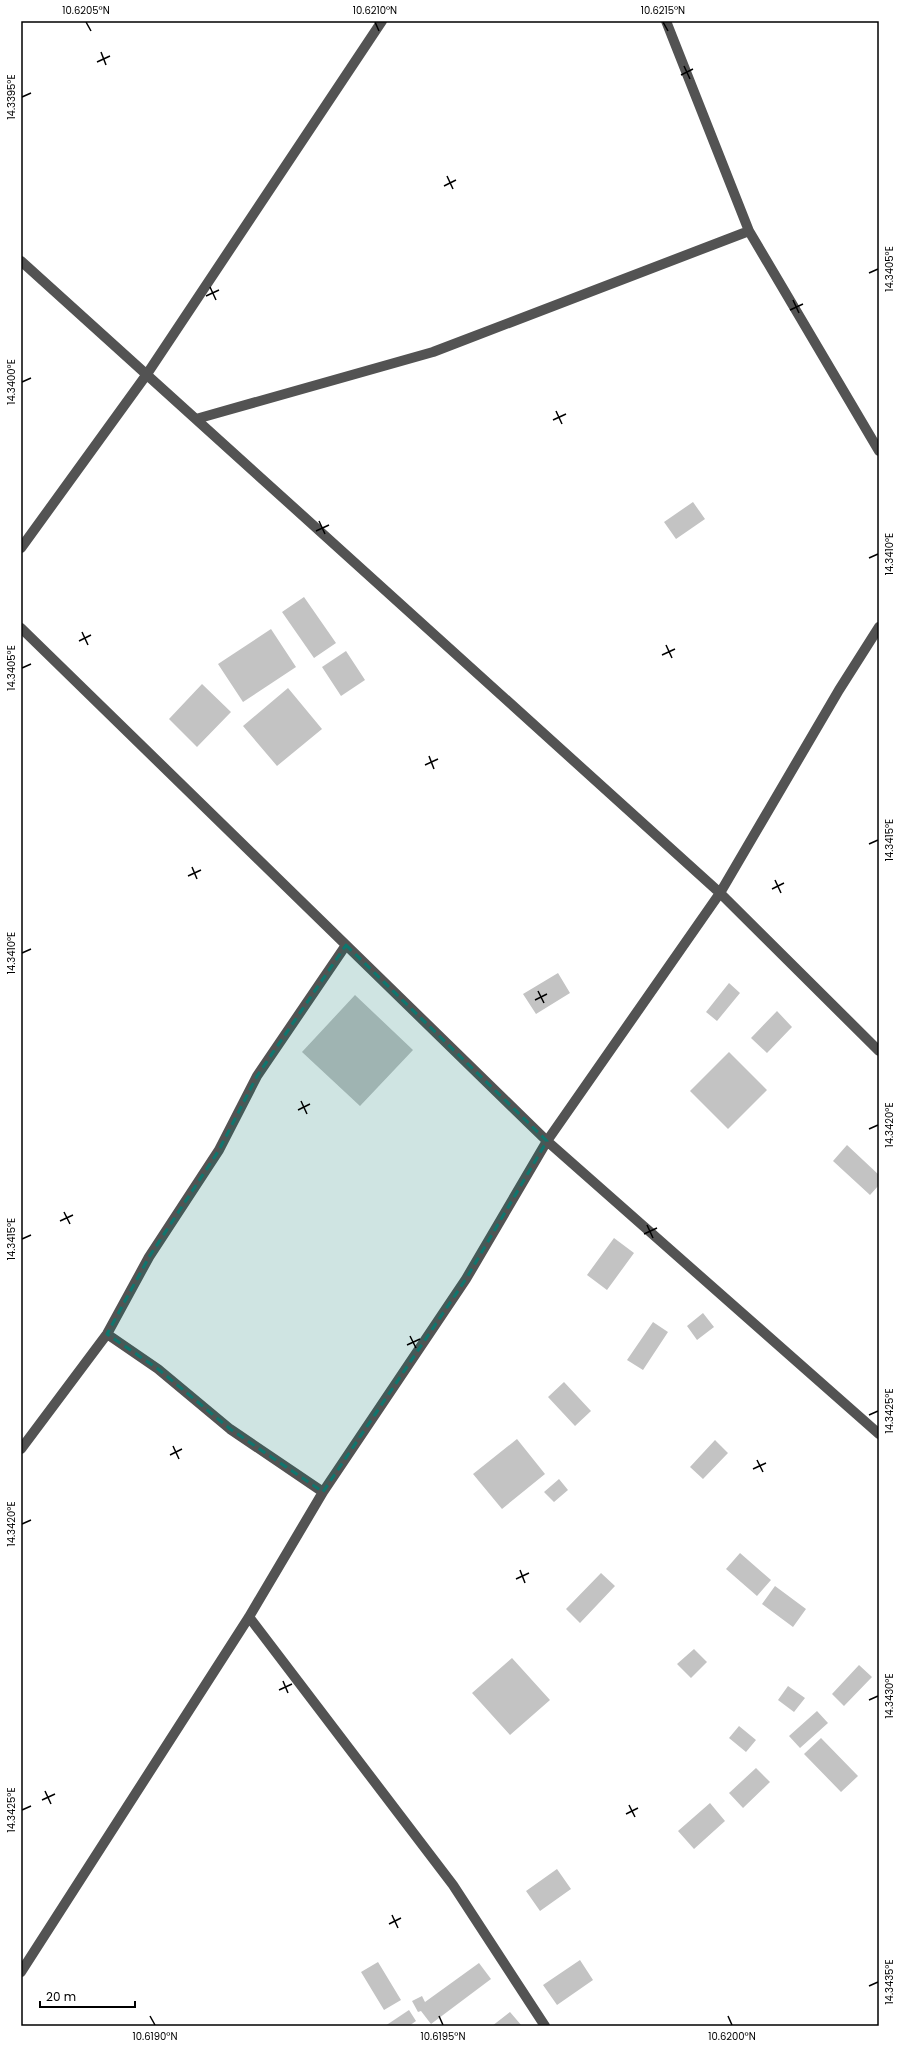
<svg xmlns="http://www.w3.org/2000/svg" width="900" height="2047" font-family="Poppins,sans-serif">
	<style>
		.building { fill: #c3c3c3 }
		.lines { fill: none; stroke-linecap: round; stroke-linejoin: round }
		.minor { stroke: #535353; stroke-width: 10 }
		.marked { fill: #0f766e; fill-opacity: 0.2; stroke: #0f766e; stroke-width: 3; stroke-dasharray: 8 5; stroke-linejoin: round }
		.ticks { fill: none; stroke: #000; stroke-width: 1.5 }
		.neatline { fill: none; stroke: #000; stroke-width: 1.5 }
		.ticks-label { font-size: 10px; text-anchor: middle; fill: #000 }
	</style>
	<rect width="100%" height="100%" fill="#fff"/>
	<path class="building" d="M 693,502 L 705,519 L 676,539 L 664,522 Z
		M 304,597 L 336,643 L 314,658 L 282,612 Z
		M 271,629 L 296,667 L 243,702 L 218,664 Z
		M 346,651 L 365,680 L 341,696 L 322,667 Z
		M 202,684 L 231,712 L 197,747 L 169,719 Z
		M 288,688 L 322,729 L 277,766 L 243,726 Z
		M 558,973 L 570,993 L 536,1014 L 523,994 Z
		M 729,983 L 740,993 L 717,1021 L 706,1012 Z
		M 355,995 L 413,1050 L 360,1106 L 302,1052 Z
		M 777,1011 L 792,1027 L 767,1053 L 751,1038 Z
		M 729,1052 L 767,1090 L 728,1129 L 690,1091 Z
		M 847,1145 L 879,1175 L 879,1185 L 870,1195 L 833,1161 Z
		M 614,1238 L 634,1253 L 607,1290 L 587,1275 Z
		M 703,1313 L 714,1327 L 697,1340 L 687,1326 Z
		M 653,1322 L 668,1332 L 643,1370 L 627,1360 Z
		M 564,1382 L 591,1411 L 575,1426 L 548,1397 Z
		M 517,1439 L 545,1474 L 502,1509 L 473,1474 Z
		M 715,1440 L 728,1453 L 703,1479 L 690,1467 Z
		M 559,1479 L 568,1490 L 554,1502 L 544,1492 Z
		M 740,1553 L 771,1580 L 757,1596 L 726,1569 Z
		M 601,1573 L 615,1586 L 580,1623 L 566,1609 Z
		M 775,1586 L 806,1609 L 793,1627 L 762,1604 Z
		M 694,1649 L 707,1662 L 691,1678 L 677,1664 Z
		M 512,1658 L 550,1700 L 510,1735 L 472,1693 Z
		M 859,1665 L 872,1677 L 844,1706 L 832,1694 Z
		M 788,1686 L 805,1698 L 794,1712 L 778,1700 Z
		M 817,1711 L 828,1723 L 800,1748 L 789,1736 Z
		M 739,1726 L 756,1740 L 746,1752 L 729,1738 Z
		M 821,1738 L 858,1776 L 841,1792 L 804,1754 Z
		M 756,1768 L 770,1782 L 743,1808 L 729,1793 Z
		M 710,1803 L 725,1821 L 694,1849 L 678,1831 Z
		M 557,1869 L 571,1889 L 540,1911 L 526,1891 Z
		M 580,1960 L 593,1980 L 557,2005 L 543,1985 Z
		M 378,1962 L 401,2000 L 384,2010 L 361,1972 Z
		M 479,1963 L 491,1979 L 431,2024 L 421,2011 L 418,2012 L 412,2001 L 422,1996 L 425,2002 Z
		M 409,2010 L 416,2021 L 409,2026 L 385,2026 Z
		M 510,2012 L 522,2026 L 492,2026 Z"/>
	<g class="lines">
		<path class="minor" d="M 666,21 L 749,231 L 879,451
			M 21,261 L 720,893 L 879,1051
			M 196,419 L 433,352 L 749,231
			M 21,548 L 147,374 L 382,21
			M 21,628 L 547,1141 L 879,1434
			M 107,1334 L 158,1369 L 230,1429 L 323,1492
			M 21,1449 L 107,1334 L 149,1257 L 219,1150 L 257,1076 L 346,945
			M 249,1617 L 453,1885 L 545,2026
			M 21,1972 L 249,1617 L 323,1492 L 466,1279 L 547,1141 L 720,893 L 839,690 L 879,627"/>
	</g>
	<path class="marked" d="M 346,945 L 547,1141 L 466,1279 L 323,1492 L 230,1429 L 158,1369 L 107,1334 L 149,1257 L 219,1150 L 257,1076 Z"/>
	<path class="ticks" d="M 86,22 L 91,31M 375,22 L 379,31M 663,22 L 668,31M 101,52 L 106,65M 97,62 L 110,56M 684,66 L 690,79M 681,75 L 693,69M 22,97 L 31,93M 447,176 L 453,189M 444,186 L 456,180M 869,273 L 878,269M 210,287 L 216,300M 206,296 L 219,290M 793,300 L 799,313M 790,310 L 803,304M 22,382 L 31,378M 556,411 L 562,424M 553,420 L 566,414M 319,521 L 325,534M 316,531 L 329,525M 869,558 L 878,554M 82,632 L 88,645M 79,641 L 91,635M 666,645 L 672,658M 662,655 L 675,649M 22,668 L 31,664M 429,756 L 434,769M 425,765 L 438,759M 869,844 L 878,840M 192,867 L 197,879M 188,876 L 201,870M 775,880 L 781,893M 772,889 L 784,883M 22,953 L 31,949M 538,991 L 544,1003M 535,1000 L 547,994M 301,1101 L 307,1114M 298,1110 L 310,1104M 869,1129 L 878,1125M 64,1212 L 70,1224M 60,1221 L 73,1215M 647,1225 L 653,1238M 644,1234 L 657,1228M 22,1239 L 31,1235M 410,1336 L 416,1348M 407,1345 L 420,1339M 869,1415 L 878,1411M 173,1446 L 179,1459M 170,1455 L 182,1449M 757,1460 L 763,1472M 753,1469 L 766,1463M 22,1524 L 31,1520M 520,1570 L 525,1583M 516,1579 L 529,1573M 283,1681 L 288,1693M 279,1690 L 292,1684M 869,1700 L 878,1696M 45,1791 L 51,1804M 42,1800 L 55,1794M 629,1805 L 635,1817M 22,1810 L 31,1806M 626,1814 L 638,1808M 392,1915 L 398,1928M 389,1924 L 401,1918M 869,1986 L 878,1982M 150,2016 L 155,2025M 439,2016 L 443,2025M 728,2016 L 732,2025"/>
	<rect width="900" height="2047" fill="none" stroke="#ffffff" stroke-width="44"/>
	<path d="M40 2001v6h95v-6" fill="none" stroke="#000000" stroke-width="2"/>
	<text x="46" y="2001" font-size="12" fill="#000000" stroke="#ffffff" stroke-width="3" paint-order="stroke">20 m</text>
	<rect x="22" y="22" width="856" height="2003" class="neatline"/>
	<g class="ticks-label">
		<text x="86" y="14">10.6205°N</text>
		<text x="375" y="14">10.6210°N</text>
		<text x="663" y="14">10.6215°N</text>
		<text transform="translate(11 97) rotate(-90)" y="4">14.3395°E</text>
		<text transform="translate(889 269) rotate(-90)" y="4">14.3405°E</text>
		<text transform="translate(11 382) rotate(-90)" y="4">14.3400°E</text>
		<text transform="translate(889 554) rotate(-90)" y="4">14.3410°E</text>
		<text transform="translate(11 668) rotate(-90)" y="4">14.3405°E</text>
		<text transform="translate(889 840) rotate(-90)" y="4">14.3415°E</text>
		<text transform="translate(11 953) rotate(-90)" y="4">14.3410°E</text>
		<text transform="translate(889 1125) rotate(-90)" y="4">14.3420°E</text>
		<text transform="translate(11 1239) rotate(-90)" y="4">14.3415°E</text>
		<text transform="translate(889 1411) rotate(-90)" y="4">14.3425°E</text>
		<text transform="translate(11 1524) rotate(-90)" y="4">14.3420°E</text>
		<text transform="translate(889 1696) rotate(-90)" y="4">14.3430°E</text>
		<text transform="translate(11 1810) rotate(-90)" y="4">14.3425°E</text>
		<text transform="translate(889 1982) rotate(-90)" y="4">14.3435°E</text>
		<text x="155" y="2040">10.6190°N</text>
		<text x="443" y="2040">10.6195°N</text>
		<text x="732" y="2040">10.6200°N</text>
	</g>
</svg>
